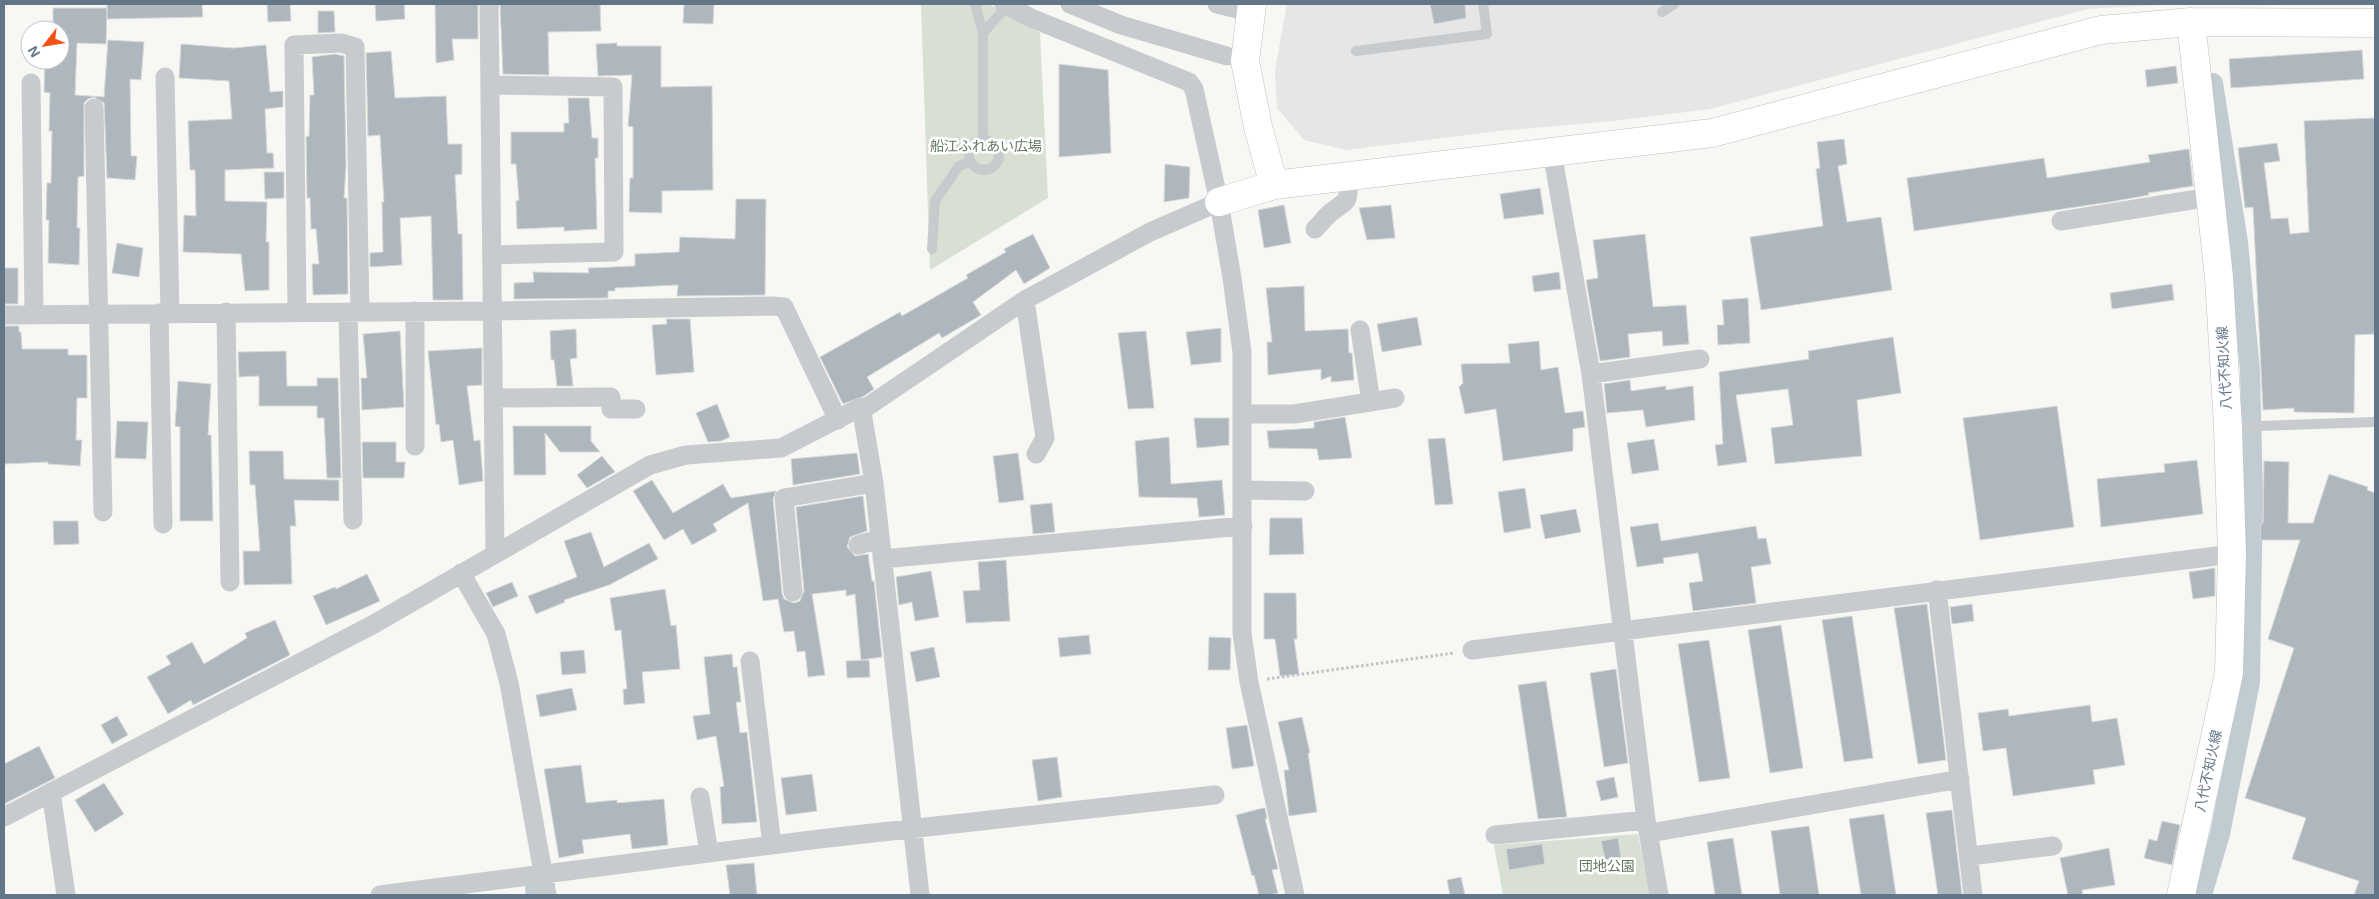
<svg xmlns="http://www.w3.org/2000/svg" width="2379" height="899" font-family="Helvetica,'Noto Sans JP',sans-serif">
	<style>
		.built { fill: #e5e6e5 }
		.green { fill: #d8e0d4 }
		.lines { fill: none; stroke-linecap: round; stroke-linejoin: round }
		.canal { stroke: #c0ccd2; stroke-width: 20 }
		.building { fill: #afb7be; stroke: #d9d9d6 }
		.secondary-casing { stroke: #bbc0c5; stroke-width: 29 }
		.path { stroke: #c0c3c5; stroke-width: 3; stroke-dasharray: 2.5 2.5; stroke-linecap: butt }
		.lane { stroke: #c7cbce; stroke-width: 10 }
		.street { stroke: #c7cbce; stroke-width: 19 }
		.secondary { stroke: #fff; stroke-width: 28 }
		.labels { text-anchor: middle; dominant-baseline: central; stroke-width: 5; stroke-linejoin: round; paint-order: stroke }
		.park-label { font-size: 14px; fill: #63795f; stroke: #fff }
		.street-label { font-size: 14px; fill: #637688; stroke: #fff }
	</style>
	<rect width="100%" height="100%" fill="#f7f7f4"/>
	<path class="built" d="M 1287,4 L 2174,4 L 2088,9 L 1710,109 L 1613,121 L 1499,131 L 1346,150 L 1304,140 L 1277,108 L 1275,70 Z"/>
	<path class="green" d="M 921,4 L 989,4 L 1040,33 L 1048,198 L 930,270 Z
		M 1638,834 L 1650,895 L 1503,895 L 1494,845 Z"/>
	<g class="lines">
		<path class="canal" d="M 535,888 L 536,895
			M 2202,895 L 2220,834 L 2250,682 L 2251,611 L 2253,496 L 2250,371 L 2238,242 L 2213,83"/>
	</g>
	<path class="building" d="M 107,4 L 202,4 L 203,17 L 107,19 Z
		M 267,4 L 290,4 L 291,21 L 268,22 Z
		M 375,4 L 404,4 L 405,19 L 376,21 Z
		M 435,4 L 478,4 L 478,39 L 452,39 L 454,60 L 436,63 Z
		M 500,4 L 600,4 L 601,31 L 548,32 L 549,75 L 503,74 Z
		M 684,4 L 714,4 L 713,24 L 683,23 Z
		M 1430,4 L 1465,4 L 1466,18 L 1434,24 Z
		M 53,8 L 107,8 L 106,44 L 77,43 L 75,95 L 104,97 L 108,40 L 144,42 L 141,80 L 130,79 L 131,156 L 137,156 L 135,180 L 107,178 L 104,103 L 94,97 L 88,99 L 84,103 L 84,176 L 78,177 L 77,228 L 80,228 L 79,265 L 48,263 L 49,220 L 46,220 L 47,183 L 51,183 L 52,131 L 49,131 L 50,93 L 44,92 L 45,60 L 60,60 L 60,30 L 53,30 Z
		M 318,11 L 334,11 L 335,32 L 318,33 Z
		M 617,43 L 617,46 L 661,46 L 661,87 L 712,86 L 713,190 L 662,191 L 662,213 L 629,212 L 630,178 L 633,178 L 633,127 L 628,126 L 632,75 L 598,76 L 596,44 Z
		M 181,44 L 233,48 L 266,45 L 270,92 L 283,91 L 283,107 L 265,109 L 267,153 L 273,153 L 274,168 L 225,170 L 225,201 L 267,202 L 266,242 L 269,242 L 269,290 L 245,291 L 241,254 L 183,252 L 184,215 L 196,216 L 195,170 L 190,170 L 188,121 L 232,119 L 229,81 L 179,78 Z
		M 2362,50 L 2364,79 L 2231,88 L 2229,59 Z
		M 391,51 L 395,98 L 446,96 L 448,144 L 462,144 L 462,174 L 455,175 L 458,234 L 462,234 L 463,300 L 433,300 L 431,216 L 400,218 L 402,265 L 370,267 L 370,253 L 383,252 L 382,202 L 384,202 L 380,135 L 368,136 L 366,53 Z
		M 335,54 L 344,56 L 346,165 L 344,198 L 347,198 L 348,294 L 313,295 L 312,264 L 319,264 L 316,229 L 311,229 L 310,198 L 307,198 L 306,137 L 309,136 L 310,95 L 314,95 L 312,57 Z
		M 1059,64 L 1108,70 L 1111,153 L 1059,157 Z
		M 2176,66 L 2178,83 L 2147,87 L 2145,70 Z
		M 568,98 L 589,98 L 592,138 L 598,138 L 598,158 L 595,158 L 597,229 L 564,231 L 564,227 L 517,229 L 516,201 L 519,200 L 516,164 L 511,164 L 511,132 L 564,132 L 564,123 L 569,123 Z
		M 2375,118 L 2375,334 L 2355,335 L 2354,413 L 2294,412 L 2294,408 L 2263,410 L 2253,207 L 2245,208 L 2238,148 L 2277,143 L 2280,161 L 2264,163 L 2271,219 L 2288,218 L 2290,234 L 2309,232 L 2304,121 Z
		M 1844,139 L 1847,164 L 1838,166 L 1847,222 L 1881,217 L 1892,290 L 1761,310 L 1750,237 L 1823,226 L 1816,169 L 1820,168 L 1817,142 Z
		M 2189,149 L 2193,186 L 2148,193 L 2149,195 L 2110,202 L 1914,231 L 1907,178 L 2044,158 L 2047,178 L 2150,162 L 2148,155 Z
		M 1165,164 L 1190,167 L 1189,198 L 1164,202 Z
		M 264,172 L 284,172 L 284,198 L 265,199 Z
		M 1540,188 L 1544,214 L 1504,219 L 1500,194 Z
		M 736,199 L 766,199 L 765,295 L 677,296 L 678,285 L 615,288 L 615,291 L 608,291 L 608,298 L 514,299 L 514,283 L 534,282 L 533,272 L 589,273 L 588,268 L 635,266 L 635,254 L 679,252 L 680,237 L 735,239 Z
		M 1284,205 L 1291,243 L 1264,248 L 1258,210 Z
		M 1391,205 L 1395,238 L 1367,240 L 1359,208 Z
		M 1033,234 L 1050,268 L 1024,284 L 1016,270 L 973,302 L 981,315 L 942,338 L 939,333 L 867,377 L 874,389 L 864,396 L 843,404 L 820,357 L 900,312 L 902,316 L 968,278 L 966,275 L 1006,252 L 1004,249 Z
		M 1645,234 L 1653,307 L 1686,305 L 1689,344 L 1663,346 L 1662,331 L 1628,334 L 1630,357 L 1600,361 L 1586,280 L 1598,278 L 1593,240 Z
		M 117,243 L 143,248 L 139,277 L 112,273 Z
		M 4,268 L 18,268 L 18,304 L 4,304 Z
		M 1559,272 L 1561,289 L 1534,292 L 1532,276 Z
		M 2172,284 L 2174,300 L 2112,309 L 2110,293 Z
		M 1304,286 L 1305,331 L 1348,329 L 1349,353 L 1352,353 L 1354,380 L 1331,382 L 1331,376 L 1321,380 L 1321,369 L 1268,375 L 1267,342 L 1272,342 L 1266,288 Z
		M 1748,298 L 1750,343 L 1718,345 L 1717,325 L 1724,325 L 1722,300 Z
		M 1417,317 L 1422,345 L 1382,352 L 1377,324 Z
		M 666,319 L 690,319 L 694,372 L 656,375 L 652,325 L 667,324 Z
		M 4,326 L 19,326 L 19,332 L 21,332 L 22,349 L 68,349 L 68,355 L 87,355 L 87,398 L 77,398 L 76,440 L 82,440 L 80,466 L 48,464 L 48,462 L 4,464 Z
		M 1221,328 L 1221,362 L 1191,365 L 1186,332 Z
		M 576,329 L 577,358 L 570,359 L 573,386 L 557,386 L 554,360 L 551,360 L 550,331 Z
		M 400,331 L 404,407 L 362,410 L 361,378 L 367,378 L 363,334 Z
		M 1146,331 L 1154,408 L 1128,409 L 1118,333 Z
		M 1893,337 L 1901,393 L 1857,400 L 1862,456 L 1775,464 L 1771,428 L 1793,425 L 1788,389 L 1736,395 L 1747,462 L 1718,466 L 1715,445 L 1723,444 L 1719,372 L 1809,359 L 1808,351 Z
		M 1539,341 L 1541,370 L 1558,367 L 1565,413 L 1583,411 L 1585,427 L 1573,429 L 1573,451 L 1503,461 L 1496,409 L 1465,414 L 1459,387 L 1463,383 L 1461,364 L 1510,363 L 1508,344 Z
		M 482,348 L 482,385 L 467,386 L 474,441 L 480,440 L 483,481 L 459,485 L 453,440 L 441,442 L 439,424 L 436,425 L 428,351 Z
		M 286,351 L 287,386 L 317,386 L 317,378 L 338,378 L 341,478 L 327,478 L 324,418 L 317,418 L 317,406 L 259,406 L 259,376 L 239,377 L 238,352 Z
		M 1630,380 L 1631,391 L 1666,386 L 1666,390 L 1693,386 L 1695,420 L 1646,427 L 1643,410 L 1607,413 L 1604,384 Z
		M 178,381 L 211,384 L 208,435 L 211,435 L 213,521 L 180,521 L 180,427 L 175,426 Z
		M 717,404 L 730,437 L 721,441 L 708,442 L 696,413 Z
		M 2057,406 L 2074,527 L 1980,540 L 1963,418 Z
		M 1345,417 L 1352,458 L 1319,460 L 1317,449 L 1269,448 L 1267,431 L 1314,428 L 1314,422 Z
		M 1194,418 L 1229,418 L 1229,445 L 1197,448 Z
		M 117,421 L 148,422 L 146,459 L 115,458 Z
		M 513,426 L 591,426 L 591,441 L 600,452 L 560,452 L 545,433 L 546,475 L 514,475 Z
		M 1169,437 L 1171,484 L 1222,480 L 1225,515 L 1199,517 L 1197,498 L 1139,497 L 1135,441 Z
		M 1445,438 L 1453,504 L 1435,505 L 1428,439 Z
		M 1654,439 L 1659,470 L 1632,474 L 1627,443 Z
		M 362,442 L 396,442 L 396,462 L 405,462 L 404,478 L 363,478 Z
		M 249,451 L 283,451 L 284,479 L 339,480 L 339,501 L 294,500 L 296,526 L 290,526 L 292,584 L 244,585 L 243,551 L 260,551 L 255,485 L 250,485 Z
		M 857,453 L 860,474 L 793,485 L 791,459 Z
		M 1018,453 L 1024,500 L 999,503 L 993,456 Z
		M 602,456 L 615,472 L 587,488 L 577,475 Z
		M 2197,460 L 2203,514 L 2101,527 L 2097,479 L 2165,472 L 2164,464 Z
		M 2264,461 L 2289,462 L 2288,523 L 2313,523 L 2329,474 L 2368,487 L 2367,490 L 2375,493 L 2375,895 L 2354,895 L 2359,881 L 2292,859 L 2306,818 L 2245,798 L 2294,648 L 2268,639 L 2300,540 L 2260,540 L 2261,523 L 2263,523 Z
		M 652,480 L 673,513 L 723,484 L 731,498 L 776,491 L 773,499 L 782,593 L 784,599 L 794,603 L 800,601 L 804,591 L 796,507 L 863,496 L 867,531 L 850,537 L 847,547 L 855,556 L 868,554 L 872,581 L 874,581 L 882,657 L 861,660 L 855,594 L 846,596 L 846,590 L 812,594 L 825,675 L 808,677 L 805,651 L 797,652 L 794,631 L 784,632 L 778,599 L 763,601 L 748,503 L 713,524 L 717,531 L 692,545 L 683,529 L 664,540 L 633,491 Z
		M 1525,488 L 1531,528 L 1504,533 L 1498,492 Z
		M 1052,503 L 1055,532 L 1033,534 L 1030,505 Z
		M 1576,509 L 1581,532 L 1545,539 L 1540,515 Z
		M 1270,518 L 1302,518 L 1304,554 L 1269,555 Z
		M 53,521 L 78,521 L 79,544 L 54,545 Z
		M 1658,523 L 1661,541 L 1756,526 L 1758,539 L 1766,538 L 1771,564 L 1751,567 L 1756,603 L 1693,611 L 1689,583 L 1703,581 L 1698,553 L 1663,558 L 1664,563 L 1637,567 L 1630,527 Z
		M 591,532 L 604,567 L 649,543 L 658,559 L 609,585 L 564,600 L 565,602 L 536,614 L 528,596 L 577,577 L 564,541 Z
		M 1006,560 L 1010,621 L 966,623 L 963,591 L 980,590 L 978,562 Z
		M 2215,568 L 2215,596 L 2193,599 L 2189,572 Z
		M 931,571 L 939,617 L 915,621 L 912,602 L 899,605 L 896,577 Z
		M 367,574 L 380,601 L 326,625 L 313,596 L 335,587 L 336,589 Z
		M 512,582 L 518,596 L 493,607 L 486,593 Z
		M 665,589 L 671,626 L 676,625 L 680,669 L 642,672 L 645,703 L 624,705 L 623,689 L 627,689 L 621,630 L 615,631 L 610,598 Z
		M 1264,593 L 1296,593 L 1297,639 L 1294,639 L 1299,674 L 1280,676 L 1275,639 L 1264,639 Z
		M 1927,604 L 1946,760 L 1918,764 L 1894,608 Z
		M 1972,604 L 1974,621 L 1952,624 L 1950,607 Z
		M 1852,616 L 1873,758 L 1844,762 L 1822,620 Z
		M 275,620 L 290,655 L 193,705 L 191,700 L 168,714 L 147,677 L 171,664 L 166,656 L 192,642 L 204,664 L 247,638 L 245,633 Z
		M 1781,625 L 1803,768 L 1770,773 L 1748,630 Z
		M 1089,635 L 1091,654 L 1060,657 L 1058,638 Z
		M 1209,637 L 1231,638 L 1230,670 L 1208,670 Z
		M 1709,640 L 1730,778 L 1699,782 L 1678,644 Z
		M 934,647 L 940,677 L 916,682 L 910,652 Z
		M 584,650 L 586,673 L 562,675 L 560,652 Z
		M 732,654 L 733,667 L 737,667 L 741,702 L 736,702 L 740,733 L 747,732 L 757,822 L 722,824 L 720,787 L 724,786 L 716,736 L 697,740 L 693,716 L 710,714 L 704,657 Z
		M 869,660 L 870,677 L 847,678 L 846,661 Z
		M 1616,669 L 1628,763 L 1604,767 L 1590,673 Z
		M 1546,681 L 1567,817 L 1538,819 L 1518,685 Z
		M 572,688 L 577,710 L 540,717 L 536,695 Z
		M 2090,705 L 2092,722 L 2117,718 L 2125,765 L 2093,770 L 2095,784 L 2013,796 L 2006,748 L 1983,751 L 1978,713 L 2008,709 L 2009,716 Z
		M 117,716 L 128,735 L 112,744 L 101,725 Z
		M 1302,717 L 1310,753 L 1308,753 L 1317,812 L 1289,816 L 1284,770 L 1289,770 L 1278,722 Z
		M 1247,725 L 1254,766 L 1232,769 L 1226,728 Z
		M 39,746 L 55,778 L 4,804 L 4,764 Z
		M 1057,757 L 1062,797 L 1038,801 L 1032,760 Z
		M 581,765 L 586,803 L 617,800 L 617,803 L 664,799 L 668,845 L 632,849 L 630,834 L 582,840 L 584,853 L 559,858 L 544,769 Z
		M 812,774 L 817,811 L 786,815 L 781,778 Z
		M 1614,777 L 1618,797 L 1601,801 L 1596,781 Z
		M 104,783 L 124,814 L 95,832 L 75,800 Z
		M 1263,808 L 1265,808 L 1267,819 L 1265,819 L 1278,869 L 1272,870 L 1278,893 L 1269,895 L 1259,895 L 1254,875 L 1252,876 L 1236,815 Z
		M 1952,810 L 1962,895 L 1938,895 L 1926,813 Z
		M 1884,814 L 1896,895 L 1861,895 L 1849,819 Z
		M 2162,821 L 2180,825 L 2172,865 L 2144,858 L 2149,839 L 2157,841 Z
		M 1809,826 L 1819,895 L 1780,895 L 1771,831 Z
		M 1618,838 L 1621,857 L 1605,860 L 1601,841 Z
		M 1733,838 L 1742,895 L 1715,895 L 1707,842 Z
		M 1542,844 L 1545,864 L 1509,870 L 1506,849 Z
		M 2109,848 L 2115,885 L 2082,890 L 2083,895 L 2068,895 L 2060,858 Z
		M 754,863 L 757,895 L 730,895 L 726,865 Z
		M 1461,877 L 1465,895 L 1450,895 L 1447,880 Z"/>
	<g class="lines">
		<defs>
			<path id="secondary" d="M 1252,4 L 1245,61 L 1258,127 L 1274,185
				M 1219,202 L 1274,185 L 1712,133 L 2101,30 L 2191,22
				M 2181,895 L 2229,673 L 2232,554 L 2228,427 L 2219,277 L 2191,22 L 2375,23"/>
		</defs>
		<use href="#secondary" class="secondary-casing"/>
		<path class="path" d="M 1267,679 L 1454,653"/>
		<path class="lane" d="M 975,4 L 983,33 L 983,141
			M 1662,12 L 1674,4
			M 983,33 L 1007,6
			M 1356,51 L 1487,34 L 1483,4
			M969 155a15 15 0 1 1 30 0a15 15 0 1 1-30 0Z
			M 932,249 L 935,201 L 959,166 L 970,162
			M 2229,427 L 2375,422"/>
		<path class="street" d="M 489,4 L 495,554
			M 1004,4 L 1031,18 L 1189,82 L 1194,89 L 1219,202 L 1232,278 L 1242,352 L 1242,633 L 1249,682 L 1295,895
			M 1070,4 L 1121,25 L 1227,56
			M 1217,4 L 1250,12
			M 165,77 L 170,313
			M 31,83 L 34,313
			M 491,85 L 613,87 L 614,252 L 492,255
			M 94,108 L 103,512
			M 1552,152 L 1591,374 L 1646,820 L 1659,895
			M 2061,221 L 2210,197
			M 1315,229 C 1320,224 1324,219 1329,214 C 1348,198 1350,206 1347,176
			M 1025,300 L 1045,438 L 1036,454
			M 415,311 L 415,446
			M 226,312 L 230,582
			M 297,312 L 294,45 L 341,43 L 355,47 L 360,312
			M 348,312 L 353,520
			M 159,313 L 163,524
			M 4,315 L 493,311 L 771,306 L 784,307 L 838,420
			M 1360,330 L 1371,402
			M 1591,374 L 1700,359
			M 494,398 L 611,397 L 611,409 L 636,409
			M 861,407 L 874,483 L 920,895
			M 1242,414 L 1294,414 L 1395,398
			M 1242,490 L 1305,491
			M 858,545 L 880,539
			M 882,559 L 1243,526
			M 461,573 L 496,634 L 509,683 L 547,895
			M 1937,590 L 1973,895
			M 793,592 L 784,498 L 874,483
			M 1472,650 L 2232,554
			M 750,661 L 772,845
			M 51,792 L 66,895
			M 700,797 L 709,853
			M 4,817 L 374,624 L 650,465 L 686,455 L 781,448 L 861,407 L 867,407 L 1025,300 L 1150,232 L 1219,202
			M 1650,833 L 1960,779
			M 1495,835 L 1646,820
			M 1970,856 L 2053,846
			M 380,895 L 819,839 L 1215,795"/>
		<use href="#secondary" class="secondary"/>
	</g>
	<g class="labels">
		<g class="park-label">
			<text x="986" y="146">船江ふれあい広場</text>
			<text x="1607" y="866">団地公園</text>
		</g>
		<g class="street-label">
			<text transform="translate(2224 368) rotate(-93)">八代不知火線</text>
			<text transform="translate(2208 771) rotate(-78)">八代不知火線</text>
		</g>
	</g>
	<rect width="2379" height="899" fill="none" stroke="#637688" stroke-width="10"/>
	<g transform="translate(45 45) rotate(239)"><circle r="24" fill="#ffffff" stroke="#c1c8cf"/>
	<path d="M0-4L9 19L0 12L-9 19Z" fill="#f45317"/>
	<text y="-8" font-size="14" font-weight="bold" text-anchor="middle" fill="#637688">N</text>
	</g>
</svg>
